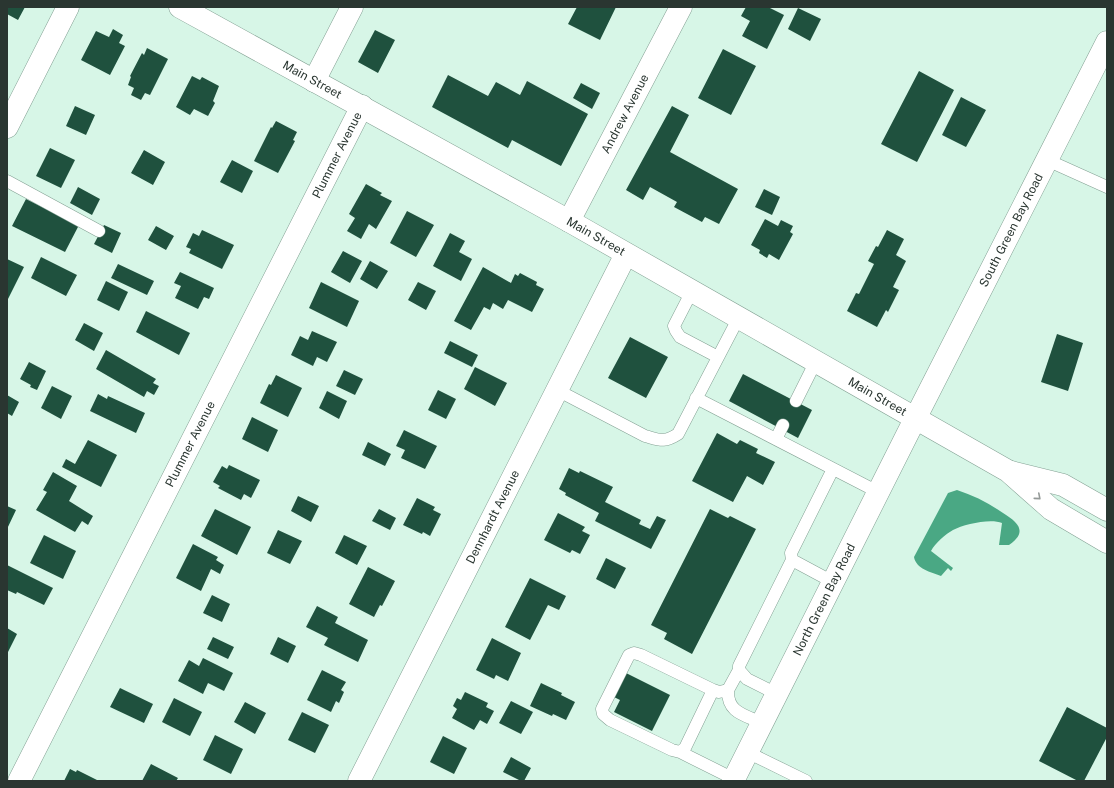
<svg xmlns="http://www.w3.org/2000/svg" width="1114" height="788" font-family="'Public Sans',sans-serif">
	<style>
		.water { fill: #4aa884 }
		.building { fill: #1f513e }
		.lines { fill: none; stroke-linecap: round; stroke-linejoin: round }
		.lane-casing { stroke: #83a093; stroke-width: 13 }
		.street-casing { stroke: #83a093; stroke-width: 23 }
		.secondary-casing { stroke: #83a093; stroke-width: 23 }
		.primary-casing { stroke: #83a093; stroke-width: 23 }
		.lane { stroke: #fff; stroke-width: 12 }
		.street { stroke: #fff; stroke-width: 22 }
		.secondary { stroke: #fff; stroke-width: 22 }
		.primary { stroke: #fff; stroke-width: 22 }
		.oneway { stroke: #949a98 }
		.labels { text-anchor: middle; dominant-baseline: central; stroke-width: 4; stroke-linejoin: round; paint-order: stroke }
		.street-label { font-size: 12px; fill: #2a3631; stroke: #fff }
	</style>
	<rect width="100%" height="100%" fill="#d7f6e7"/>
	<path class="water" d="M 957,490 C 972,495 987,502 1000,511 C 1014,520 1031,530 1009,545 L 999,545 L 1002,523 C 991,518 964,524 953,530 C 946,534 935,543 931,551 L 953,568 L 951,571 L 948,568 L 941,576 C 931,572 916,569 914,557 L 948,493 Z"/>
	<path class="building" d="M 7,7 L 25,7 L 18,20 L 7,14 Z
		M 577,7 L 616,7 L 600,40 L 568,24 Z
		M 746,7 L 768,7 L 784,15 L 767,49 L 742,36 L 750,21 L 741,16 Z
		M 798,8 L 821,19 L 810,41 L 788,29 Z
		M 113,29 L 123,35 L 119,43 L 125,46 L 110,75 L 81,60 L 96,31 L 109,37 Z
		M 375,30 L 395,40 L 378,73 L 358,62 Z
		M 147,48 L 168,59 L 150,95 L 145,93 L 141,100 L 131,95 L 134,88 L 128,85 L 131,77 L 130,76 L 142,53 L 144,55 Z
		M 723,49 L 756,66 L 731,115 L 698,98 Z
		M 919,71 L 954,90 L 917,162 L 881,144 Z
		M 448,75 L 488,96 L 496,82 L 520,95 L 527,81 L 588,114 L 561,166 L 512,140 L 508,148 L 432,107 Z
		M 192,76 L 200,80 L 202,77 L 219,86 L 213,101 L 215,103 L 208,116 L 194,109 L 190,115 L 176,107 Z
		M 581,83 L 600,93 L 592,109 L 573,98 Z
		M 961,97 L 986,110 L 966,147 L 942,135 Z
		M 75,106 L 95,115 L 86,135 L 66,126 Z
		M 672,106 L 689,115 L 670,152 L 738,189 L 719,224 L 705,217 L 702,222 L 674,207 L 677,202 L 650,187 L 643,200 L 626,190 Z
		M 276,121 L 297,132 L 293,140 L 295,141 L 278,173 L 254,161 L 271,127 L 272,128 Z
		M 50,148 L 75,160 L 61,188 L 36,176 Z
		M 144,150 L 165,162 L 153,185 L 131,173 Z
		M 232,160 L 253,171 L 242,193 L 220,182 Z
		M 366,184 L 382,193 L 380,195 L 392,201 L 376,229 L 369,224 L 361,239 L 347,231 L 355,218 L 349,214 Z
		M 78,187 L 100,199 L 92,215 L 70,203 Z
		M 764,189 L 780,197 L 772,215 L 755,207 Z
		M 26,199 L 79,225 L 65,252 L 12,226 Z
		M 407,211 L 434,225 L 416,257 L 390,243 Z
		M 765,219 L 778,226 L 781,220 L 793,226 L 790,232 L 793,234 L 779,260 L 769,254 L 767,258 L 759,253 L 760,250 L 751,245 Z
		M 104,225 L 121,233 L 112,253 L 94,244 Z
		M 156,226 L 174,236 L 166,250 L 148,240 Z
		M 202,230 L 234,245 L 222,269 L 189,253 L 191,249 L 186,247 L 193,233 L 199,236 Z
		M 887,230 L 904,239 L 896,255 L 906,261 L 893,287 L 899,290 L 888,312 L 886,310 L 877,327 L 847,311 L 856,293 L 859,294 L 874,264 L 868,261 L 876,246 L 878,247 Z
		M 450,233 L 465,241 L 459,252 L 472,259 L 461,281 L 433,266 Z
		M 343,251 L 362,261 L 350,283 L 331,272 Z
		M 41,257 L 77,275 L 66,296 L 31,278 Z
		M 7,259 L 24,267 L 7,301 Z
		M 370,261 L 388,271 L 377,289 L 360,279 Z
		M 118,264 L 154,281 L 147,295 L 111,278 Z
		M 483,267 L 511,283 L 515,274 L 518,276 L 520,273 L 537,282 L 536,285 L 544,289 L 532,312 L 508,300 L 503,309 L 493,303 L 490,310 L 484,307 L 471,330 L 454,321 Z
		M 180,272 L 214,288 L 209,299 L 204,297 L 198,309 L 175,298 L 181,286 L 174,283 Z
		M 106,281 L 128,292 L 119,311 L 97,300 Z
		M 321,282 L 359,301 L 347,327 L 309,308 Z
		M 418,282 L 436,291 L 426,310 L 408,300 Z
		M 146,311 L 190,333 L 179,355 L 136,332 Z
		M 84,323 L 103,333 L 94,351 L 75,340 Z
		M 312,331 L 337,342 L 327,362 L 317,357 L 313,366 L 291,355 L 300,336 L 308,340 Z
		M 1057,334 L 1083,343 L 1068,391 L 1041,382 Z
		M 630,337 L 668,357 L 646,398 L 608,378 Z
		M 450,341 L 478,355 L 472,367 L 444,353 Z
		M 106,350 L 156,379 L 153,383 L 159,386 L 154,395 L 147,391 L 144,397 L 96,369 Z
		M 29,362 L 46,371 L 37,390 L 30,387 L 31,385 L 20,379 Z
		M 475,367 L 507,383 L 495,406 L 464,389 Z
		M 344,370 L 363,379 L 355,395 L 336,386 Z
		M 743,374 L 812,410 L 798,438 L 729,401 Z
		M 276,375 L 302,388 L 288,417 L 260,403 L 269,384 L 271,385 Z
		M 52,386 L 72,396 L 61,419 L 41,408 Z
		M 438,390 L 456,399 L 446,419 L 428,410 Z
		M 327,391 L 347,401 L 339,419 L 319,408 Z
		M 98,394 L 107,399 L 108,396 L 145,413 L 136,433 L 90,411 Z
		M 7,395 L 19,402 L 12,416 L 7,413 Z
		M 252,417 L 278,430 L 268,452 L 242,439 Z
		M 404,430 L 437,446 L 425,469 L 401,458 L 405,450 L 396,446 Z
		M 717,433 L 737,444 L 740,440 L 758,449 L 756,453 L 775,462 L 763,485 L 747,476 L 733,502 L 692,481 Z
		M 88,440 L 117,455 L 101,487 L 62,467 L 66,459 L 75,464 Z
		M 368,442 L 391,454 L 385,466 L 362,455 Z
		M 229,465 L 260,480 L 251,498 L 244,494 L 241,500 L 218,488 L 220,486 L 213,482 L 222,466 L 227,469 Z
		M 569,468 L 579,473 L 580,471 L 613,487 L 605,502 L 641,520 L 639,524 L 650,529 L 657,516 L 666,520 L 651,549 L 595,521 L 599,513 L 565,495 L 566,493 L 559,489 Z
		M 53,472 L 77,486 L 69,501 L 93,516 L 88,525 L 82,521 L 75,532 L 36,510 L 47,492 L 43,490 Z
		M 298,496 L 319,506 L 311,522 L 291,511 Z
		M 417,498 L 435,507 L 433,510 L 441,514 L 430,536 L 423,532 L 422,534 L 403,525 Z
		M 7,506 L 16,510 L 7,529 Z
		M 215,509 L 251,527 L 237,555 L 201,536 Z
		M 379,509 L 396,518 L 390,530 L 372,521 Z
		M 710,509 L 728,518 L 730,516 L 756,529 L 692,654 L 664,639 L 667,633 L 651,625 Z
		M 558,513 L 585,527 L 582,531 L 590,535 L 580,554 L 572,550 L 570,553 L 544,540 Z
		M 278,530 L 302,541 L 290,564 L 267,553 Z
		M 44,535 L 76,551 L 63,579 L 30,563 Z
		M 344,535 L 367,546 L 357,565 L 335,553 Z
		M 193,544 L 218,557 L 216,560 L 224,565 L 220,574 L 211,569 L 201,591 L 176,578 Z
		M 606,558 L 626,568 L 615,589 L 596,579 Z
		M 7,565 L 53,588 L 44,605 L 17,592 L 16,594 L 7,590 Z
		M 368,567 L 395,581 L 382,606 L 380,605 L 374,617 L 349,604 Z
		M 530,578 L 566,596 L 559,610 L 548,605 L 530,640 L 505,627 Z
		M 212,595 L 230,604 L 222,622 L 203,613 Z
		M 317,606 L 338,617 L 335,623 L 368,640 L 358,662 L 324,645 L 328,638 L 306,627 Z
		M 7,628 L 17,634 L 7,654 Z
		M 213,637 L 234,647 L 228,659 L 207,649 Z
		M 278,637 L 296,646 L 288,663 L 270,654 Z
		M 492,638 L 521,653 L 508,681 L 496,675 L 494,679 L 476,670 Z
		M 203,658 L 233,673 L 224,691 L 208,683 L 203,694 L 178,681 L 189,660 L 199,666 Z
		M 322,670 L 346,682 L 341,690 L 344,692 L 339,703 L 336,701 L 331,712 L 307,700 Z
		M 626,673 L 670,695 L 652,731 L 614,712 L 620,700 L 614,697 Z
		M 541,683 L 562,693 L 561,695 L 575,702 L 566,720 L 553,714 L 552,716 L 530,706 Z
		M 120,688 L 153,704 L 144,723 L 110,707 Z
		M 465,692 L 488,703 L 486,707 L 494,711 L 487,724 L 480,720 L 474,730 L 452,718 L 457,709 L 453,706 L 457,698 L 461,700 Z
		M 174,698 L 202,712 L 190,736 L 162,722 Z
		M 511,701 L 533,712 L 521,734 L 499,723 Z
		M 245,702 L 266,713 L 255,734 L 234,722 Z
		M 1067,707 L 1107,728 L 1107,737 L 1084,781 L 1078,781 L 1039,761 Z
		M 302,712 L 329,725 L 315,753 L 288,740 Z
		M 215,735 L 243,749 L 231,774 L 203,760 Z
		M 443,736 L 467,748 L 454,774 L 430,762 Z
		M 511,757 L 531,768 L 524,781 L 521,781 L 503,772 Z
		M 151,764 L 178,778 L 176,781 L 142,781 Z
		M 70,769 L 76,772 L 77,770 L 99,781 L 64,781 Z"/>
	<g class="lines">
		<defs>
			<path id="lane" d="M 1047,160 L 1107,187
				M 7,181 L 99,231
				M 692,291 L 674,326 L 676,331 L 680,337 L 718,357
				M 557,390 L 645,436 C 660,440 664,443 678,434 L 739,317
				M 696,398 L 878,492
				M 796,401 L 816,361
				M 776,439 L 783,425
				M 833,582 L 792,560 L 791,553 L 833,469
				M 713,690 L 685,748 L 680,752 L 672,750 L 610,720 L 603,714 L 602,709 L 629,655 L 634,653 L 641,655 L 713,690 L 719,692 L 728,690 L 739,670
				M 728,690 C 727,713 745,715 762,723
				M 777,694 L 747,679 L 739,670 L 739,666 L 792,560
				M 680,752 L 734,779
				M 747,752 L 806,781"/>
			<g id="street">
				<path d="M 314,81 L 352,7"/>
				<path d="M 7,127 L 68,7"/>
				<path id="s1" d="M 569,221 L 681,7"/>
				<path id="s2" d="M 19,781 L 362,106"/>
				<path id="s3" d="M 359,781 L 626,254"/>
			</g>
			<g id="secondary">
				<path id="s4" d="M 733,781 L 915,419 L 1107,42"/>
			</g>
			<g id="primary">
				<path id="s5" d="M 180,7 L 569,221 L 1008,471 L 1051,509 L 1107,542"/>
				<path d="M 1011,472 L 1063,485 L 1107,510"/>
			</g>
		</defs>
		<use href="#lane" class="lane-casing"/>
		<use href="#street" class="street-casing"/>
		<use href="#secondary" class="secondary-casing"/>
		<use href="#primary" class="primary-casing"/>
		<use href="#lane" class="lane"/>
		<use href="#street" class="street"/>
		<use href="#secondary" class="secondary"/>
		<use href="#primary" class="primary"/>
	</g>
	<defs><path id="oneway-chevron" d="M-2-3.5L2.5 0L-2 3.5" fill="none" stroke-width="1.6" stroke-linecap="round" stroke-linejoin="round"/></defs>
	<use class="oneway" href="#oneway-chevron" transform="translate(1038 497) rotate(41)"/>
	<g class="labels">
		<g class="street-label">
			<text stroke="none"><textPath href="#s5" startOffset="151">Main Street</textPath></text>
			<text stroke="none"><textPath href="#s1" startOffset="121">Andrew Avenue</textPath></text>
			<text stroke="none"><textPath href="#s2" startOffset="702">Plummer Avenue</textPath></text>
			<text stroke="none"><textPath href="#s4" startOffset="617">South Green Bay Road</textPath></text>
			<text stroke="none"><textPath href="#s5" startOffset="475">Main Street</textPath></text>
			<text stroke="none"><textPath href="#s5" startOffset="799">Main Street</textPath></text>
			<text stroke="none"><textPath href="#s2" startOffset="378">Plummer Avenue</textPath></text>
			<text stroke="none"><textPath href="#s3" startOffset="296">Dennhardt Avenue</textPath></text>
			<text stroke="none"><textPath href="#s4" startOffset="203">North Green Bay Road</textPath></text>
		</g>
	</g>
	<rect width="1114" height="788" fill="none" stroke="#2a3631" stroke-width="16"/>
</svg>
